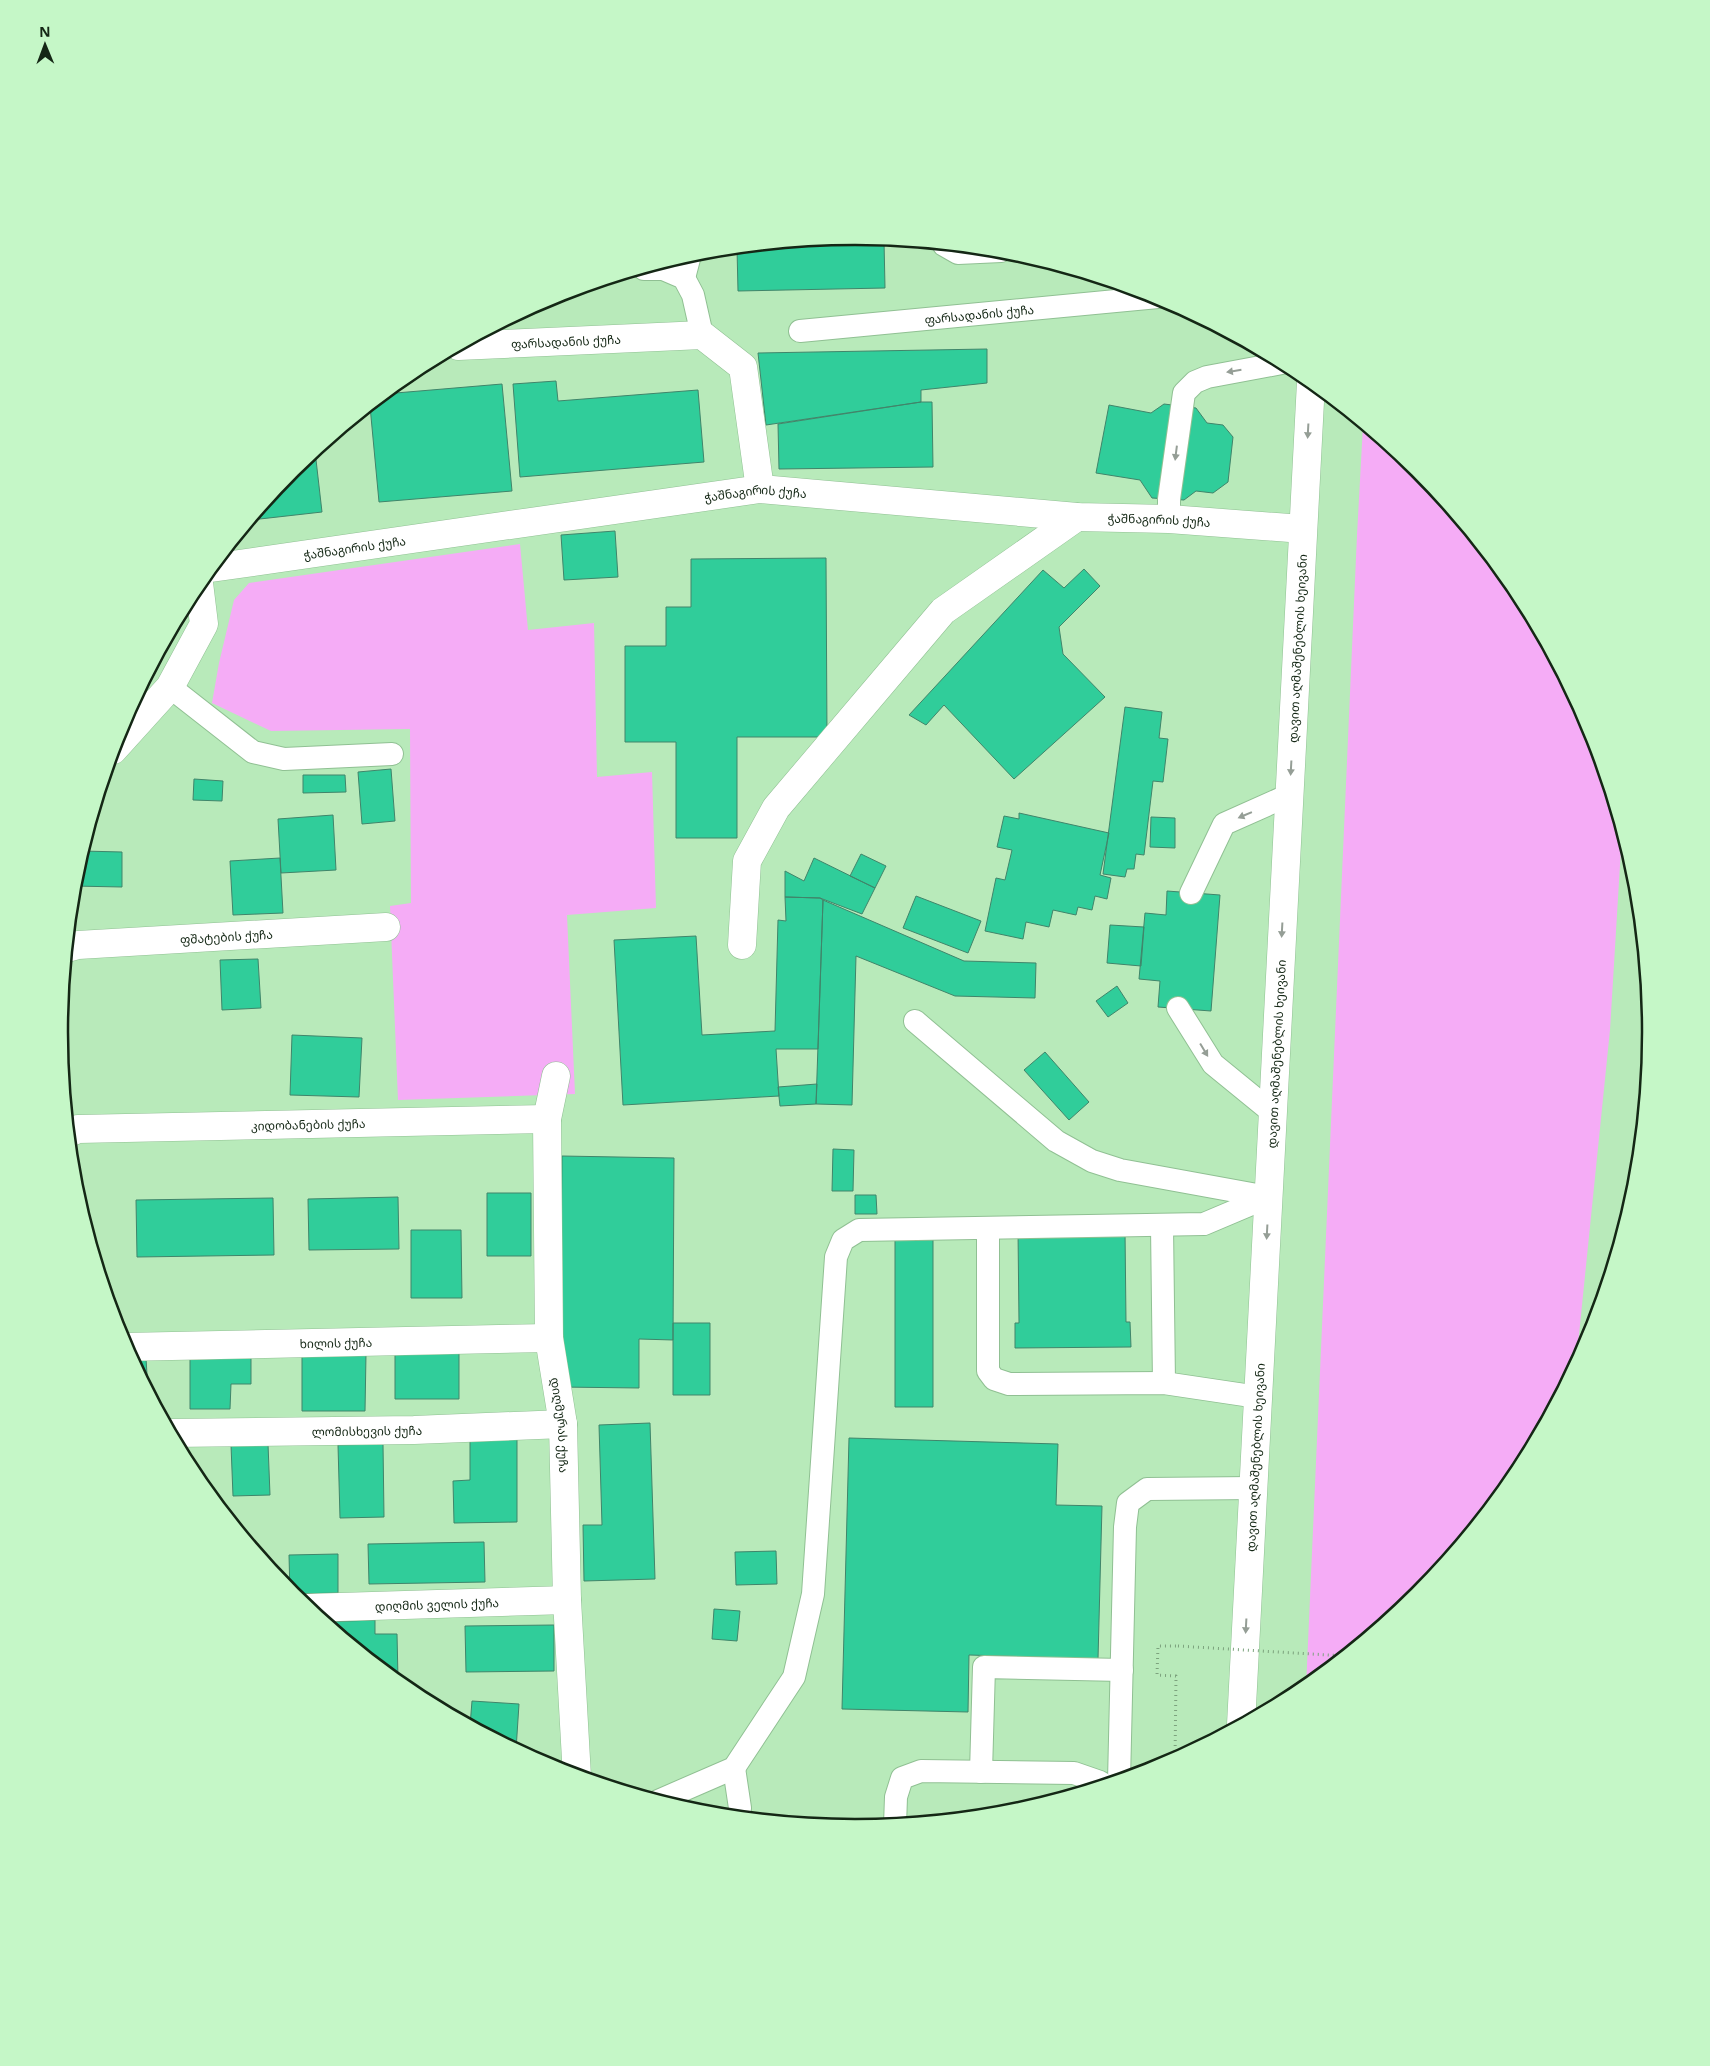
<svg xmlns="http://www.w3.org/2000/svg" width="1710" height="2066" font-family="'Noto Sans','Noto Sans Georgian',sans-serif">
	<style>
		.green { fill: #f5acf6 }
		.building { fill: #30cd9a; stroke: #40856a }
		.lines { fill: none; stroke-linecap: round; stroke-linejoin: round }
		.lane-casing { stroke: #90c093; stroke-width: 24 }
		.street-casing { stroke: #90c093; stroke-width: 29 }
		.highway-casing { stroke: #90c093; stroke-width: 29 }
		.path { stroke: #7ca27d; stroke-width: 3; stroke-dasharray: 1 4; stroke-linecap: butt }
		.lane { stroke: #fff; stroke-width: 22 }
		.street { stroke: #fff; stroke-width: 28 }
		.highway { stroke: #fff; stroke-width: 28 }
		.path-bridge { stroke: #7ca27d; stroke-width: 3; stroke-dasharray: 1 4; stroke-linecap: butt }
		.oneway { fill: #959e96 }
		.labels { text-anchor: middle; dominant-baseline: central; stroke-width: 4; stroke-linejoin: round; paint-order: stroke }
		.street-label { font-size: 12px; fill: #142715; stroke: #c5f7c7 }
		.rim { fill: none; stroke: #142715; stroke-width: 2.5 }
	</style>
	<rect width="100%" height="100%" fill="#b8eaba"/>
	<path class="green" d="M 1363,425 L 1418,470 L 1517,591 L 1591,729 L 1622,832 L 1610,1030 L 1576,1364 L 1517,1476 L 1418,1596 L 1306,1688 L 1357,535 Z
		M 520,544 L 528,630 L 594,623 L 597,777 L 652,772 L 656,908 L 567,915 L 575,1094 L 398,1100 L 390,906 L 411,903 L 410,729 L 271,731 L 212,703 L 219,663 L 234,600 L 249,583 Z"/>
	<path class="building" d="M 855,237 L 884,240 L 885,288 L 738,291 L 737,248 Z
		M 987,349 L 987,383 L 921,390 L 921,402 L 766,425 L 758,353 Z
		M 556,381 L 558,401 L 698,390 L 704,462 L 520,477 L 513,384 Z
		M 502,384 L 512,491 L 379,502 L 370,406 L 384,394 Z
		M 921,402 L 932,402 L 933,467 L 779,469 L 778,424 Z
		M 1164,404 L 1196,408 L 1207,423 L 1223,425 L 1233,437 L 1228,482 L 1213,493 L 1196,491 L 1184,500 L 1152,498 L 1140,480 L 1096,473 L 1109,405 L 1151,413 Z
		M 315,451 L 322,512 L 251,520 L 292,470 Z
		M 615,531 L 618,577 L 564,580 L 561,535 Z
		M 826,558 L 827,737 L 737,737 L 737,838 L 676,838 L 676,742 L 625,742 L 625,646 L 666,646 L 666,607 L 691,607 L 691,559 Z
		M 1084,569 L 1100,586 L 1059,627 L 1063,654 L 1105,697 L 1014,779 L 944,705 L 926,725 L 909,715 L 1043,570 L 1064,588 Z
		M 1125,707 L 1162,712 L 1159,738 L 1168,739 L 1163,782 L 1153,781 L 1144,855 L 1136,854 L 1134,869 L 1127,869 L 1125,877 L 1103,874 Z
		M 391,769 L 395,821 L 362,824 L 358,772 Z
		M 303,775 L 345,775 L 346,792 L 303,793 Z
		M 194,779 L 223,781 L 222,801 L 193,800 Z
		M 1019,813 L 1109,833 L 1100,875 L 1111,878 L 1107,899 L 1095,896 L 1092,910 L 1078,907 L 1076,915 L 1053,910 L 1049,927 L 1026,922 L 1023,939 L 985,931 L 996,878 L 1005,880 L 1012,850 L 997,847 L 1004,816 L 1019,819 Z
		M 333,815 L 336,870 L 281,873 L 278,819 Z
		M 1151,817 L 1175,818 L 1175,848 L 1150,847 Z
		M 82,851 L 122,852 L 122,887 L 73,886 Z
		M 861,854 L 886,866 L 875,888 L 850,876 Z
		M 280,858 L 283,913 L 233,915 L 230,861 Z
		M 814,858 L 875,888 L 862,914 L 820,898 L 785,897 L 785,871 L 804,881 Z
		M 1167,891 L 1220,895 L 1211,1011 L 1158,1007 L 1160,981 L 1139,979 L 1145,913 L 1166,915 Z
		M 916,896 L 981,921 L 968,953 L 903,928 Z
		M 785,897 L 820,898 L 823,900 L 818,1049 L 776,1049 L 779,1096 L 623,1105 L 614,940 L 696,936 L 702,1035 L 775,1031 L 778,920 L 786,921 Z
		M 823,900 L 964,961 L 1036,963 L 1035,998 L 955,996 L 856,956 L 852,1105 L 816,1104 Z
		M 1110,925 L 1144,927 L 1141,966 L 1107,963 Z
		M 258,959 L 261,1008 L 222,1010 L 220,960 Z
		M 1117,986 L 1128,1003 L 1108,1017 L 1096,1001 Z
		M 292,1035 L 362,1038 L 359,1097 L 290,1095 Z
		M 1045,1052 L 1089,1102 L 1069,1120 L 1024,1070 Z
		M 817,1084 L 816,1104 L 780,1106 L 778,1087 Z
		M 833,1149 L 854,1150 L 853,1191 L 832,1191 Z
		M 562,1156 L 674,1158 L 673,1340 L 639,1339 L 639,1388 L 560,1387 Z
		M 487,1193 L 531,1193 L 531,1256 L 487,1256 Z
		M 855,1195 L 876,1195 L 877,1214 L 855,1214 Z
		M 398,1197 L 399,1249 L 309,1250 L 308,1199 Z
		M 273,1198 L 274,1255 L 137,1257 L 136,1200 Z
		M 78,1201 L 86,1201 L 87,1230 Z
		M 411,1230 L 461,1230 L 462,1298 L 411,1298 Z
		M 1125,1230 L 1126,1322 L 1130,1322 L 1131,1347 L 1015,1348 L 1015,1323 L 1019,1323 L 1018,1231 Z
		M 895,1236 L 933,1236 L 933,1407 L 895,1407 Z
		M 673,1323 L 710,1323 L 710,1395 L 673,1395 Z
		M 395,1351 L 459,1351 L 459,1399 L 395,1399 Z
		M 302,1353 L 366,1354 L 365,1411 L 302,1411 Z
		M 190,1355 L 251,1356 L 251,1384 L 231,1384 L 230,1409 L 190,1409 Z
		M 146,1358 L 148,1391 L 131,1359 Z
		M 650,1423 L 655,1579 L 584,1581 L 583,1525 L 602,1525 L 599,1425 Z
		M 517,1438 L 517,1522 L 454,1523 L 453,1481 L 470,1480 L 470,1439 Z
		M 849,1438 L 1058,1444 L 1056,1505 L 1102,1506 L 1098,1659 L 969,1655 L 968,1712 L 842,1709 Z
		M 268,1444 L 270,1495 L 233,1496 L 231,1445 Z
		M 383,1444 L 384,1517 L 340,1518 L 338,1445 Z
		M 484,1542 L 485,1582 L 369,1584 L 368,1544 Z
		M 776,1551 L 777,1584 L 736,1585 L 735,1552 Z
		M 338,1554 L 338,1593 L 290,1594 L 289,1555 Z
		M 714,1609 L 740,1611 L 737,1641 L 712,1639 Z
		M 375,1620 L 375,1634 L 397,1634 L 398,1679 L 393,1679 L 323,1622 Z
		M 554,1625 L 554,1671 L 466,1672 L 465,1626 Z
		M 472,1701 L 519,1704 L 516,1750 L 470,1726 Z"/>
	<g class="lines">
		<defs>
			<g id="lane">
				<path d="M 944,245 L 958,253 L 1001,251"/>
				<path d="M 644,269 L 663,269 L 684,278 L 693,295 L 702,335"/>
				<path d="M 684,278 L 690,255"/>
				<path id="s1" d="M 800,331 L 1158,297"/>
				<path d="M 1169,519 L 1169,499 L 1184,393 L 1195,382 L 1207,377 L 1282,363"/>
				<path d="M 170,687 L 253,752 L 284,759 L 392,754"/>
				<path d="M 1191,893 L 1224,824 L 1289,795"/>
				<path d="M 1178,1008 L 1213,1064 L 1273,1113"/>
				<path d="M 915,1021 L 1056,1141 L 1092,1161 L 1120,1170 L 1268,1197"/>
				<path d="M 1162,1226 L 1164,1383"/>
				<path d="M 988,1228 L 988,1371 L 994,1379 L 1009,1384 L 1164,1383 L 1258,1397"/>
				<path d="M 734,1768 L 740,1808 L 739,1818"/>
				<path d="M 981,1772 L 984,1667 L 1122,1670"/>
				<path d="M 1119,1781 L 1125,1527 L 1128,1503 L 1147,1489 L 1254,1488"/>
				<path d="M 658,1801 L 734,1768 L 794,1677 L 813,1594 L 836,1257 L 843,1240 L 859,1230 L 1204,1224 L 1268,1197"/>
				<path d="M 895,1825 L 896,1797 L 902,1778 L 921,1771 L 1074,1773 L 1100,1782 L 1102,1786"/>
			</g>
			<g id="street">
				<path id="s2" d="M 458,346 L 702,335 L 743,367 L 760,489"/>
				<path id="s3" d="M 211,568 L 760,489 L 1077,517 L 1169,519 L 1303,529"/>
				<path d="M 113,750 L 170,687 L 204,624 L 199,583"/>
				<path d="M 742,945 L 747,861 L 776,808 L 943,611 L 1077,517"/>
				<path id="s4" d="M 67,948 L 78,945 L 386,927"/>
				<path id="s5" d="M 556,1076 L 547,1119 L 549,1338 L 563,1424 L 567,1600 L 577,1777"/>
				<path id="s6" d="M 69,1133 L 78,1129 L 547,1119"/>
				<path id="s7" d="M 124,1347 L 549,1338"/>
				<path id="s8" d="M 171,1433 L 414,1430 L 563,1424"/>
				<path id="s9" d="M 307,1608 L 567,1600"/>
			</g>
			<g id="highway">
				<path id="s10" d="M 1241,1725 L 1311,382"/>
			</g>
		</defs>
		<use href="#lane" class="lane-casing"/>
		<use href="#street" class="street-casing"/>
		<use href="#highway" class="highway-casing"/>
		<path class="path" d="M 1175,1761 L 1176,1676 L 1157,1675 L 1158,1646 L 1178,1646"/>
		<use href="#lane" class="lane"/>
		<use href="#street" class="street"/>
		<use href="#highway" class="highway"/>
		<path class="path-bridge" d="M 1178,1646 L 1345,1656"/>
	</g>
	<defs><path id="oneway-solid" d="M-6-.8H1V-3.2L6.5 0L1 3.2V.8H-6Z" transform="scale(1.25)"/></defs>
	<g class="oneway">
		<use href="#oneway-solid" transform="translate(1234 371) rotate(171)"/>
		<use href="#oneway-solid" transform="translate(1308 431) rotate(93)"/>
		<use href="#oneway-solid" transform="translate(1176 453) rotate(97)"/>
		<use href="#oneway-solid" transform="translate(1291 768) rotate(93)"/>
		<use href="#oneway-solid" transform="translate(1245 815) rotate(157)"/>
		<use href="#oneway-solid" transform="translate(1282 930) rotate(93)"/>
		<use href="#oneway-solid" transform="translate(1204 1050) rotate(59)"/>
		<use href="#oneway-solid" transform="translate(1267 1232) rotate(93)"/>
		<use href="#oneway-solid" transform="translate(1246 1626) rotate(93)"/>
	</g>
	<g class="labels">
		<g class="street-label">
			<text stroke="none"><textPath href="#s1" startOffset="180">ფარსადანის ქუჩა</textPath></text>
			<text stroke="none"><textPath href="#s2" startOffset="108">ფარსადანის ქუჩა</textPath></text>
			<text stroke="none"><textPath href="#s3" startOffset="550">ჭაშნაგირის ქუჩა</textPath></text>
			<text stroke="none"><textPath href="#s3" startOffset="955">ჭაშნაგირის ქუჩა</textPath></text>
			<text stroke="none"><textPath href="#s3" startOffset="145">ჭაშნაგირის ქუჩა</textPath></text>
			<text stroke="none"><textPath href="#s10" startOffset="1078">დავით აღმაშენებლის ხეივანი</textPath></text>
			<text stroke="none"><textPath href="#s4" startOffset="160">ფშატების ქუჩა</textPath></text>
			<text stroke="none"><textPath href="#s10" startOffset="672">დავით აღმაშენებლის ხეივანი</textPath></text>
			<text stroke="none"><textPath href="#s6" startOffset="240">კიდობანების ქუჩა</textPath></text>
			<text stroke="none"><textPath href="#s7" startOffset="212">ხილის ქუჩა</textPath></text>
			<text stroke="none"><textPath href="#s5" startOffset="351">დიღმურას ქუჩა</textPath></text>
			<text stroke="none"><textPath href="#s8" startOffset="196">ლომისხევის ქუჩა</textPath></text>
			<text stroke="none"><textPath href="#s10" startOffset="268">დავით აღმაშენებლის ხეივანი</textPath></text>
			<text stroke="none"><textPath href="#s9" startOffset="130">დიღმის ველის ქუჩა</textPath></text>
		</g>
	</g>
	<path d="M0 0H1710V2066H0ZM68 1032a787 787 0 1 1 1574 0a787 787 0 1 1-1574 0Z" fill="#c5f7c7" fill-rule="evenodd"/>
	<path class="rim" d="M68 1032a787 787 0 1 1 1574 0a787 787 0 1 1-1574 0Z"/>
	<g transform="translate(45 45) rotate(359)" stroke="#c5f7c7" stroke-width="4" paint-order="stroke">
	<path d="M0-4L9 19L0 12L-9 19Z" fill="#142715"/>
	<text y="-8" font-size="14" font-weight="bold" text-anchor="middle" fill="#142715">N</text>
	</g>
</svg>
